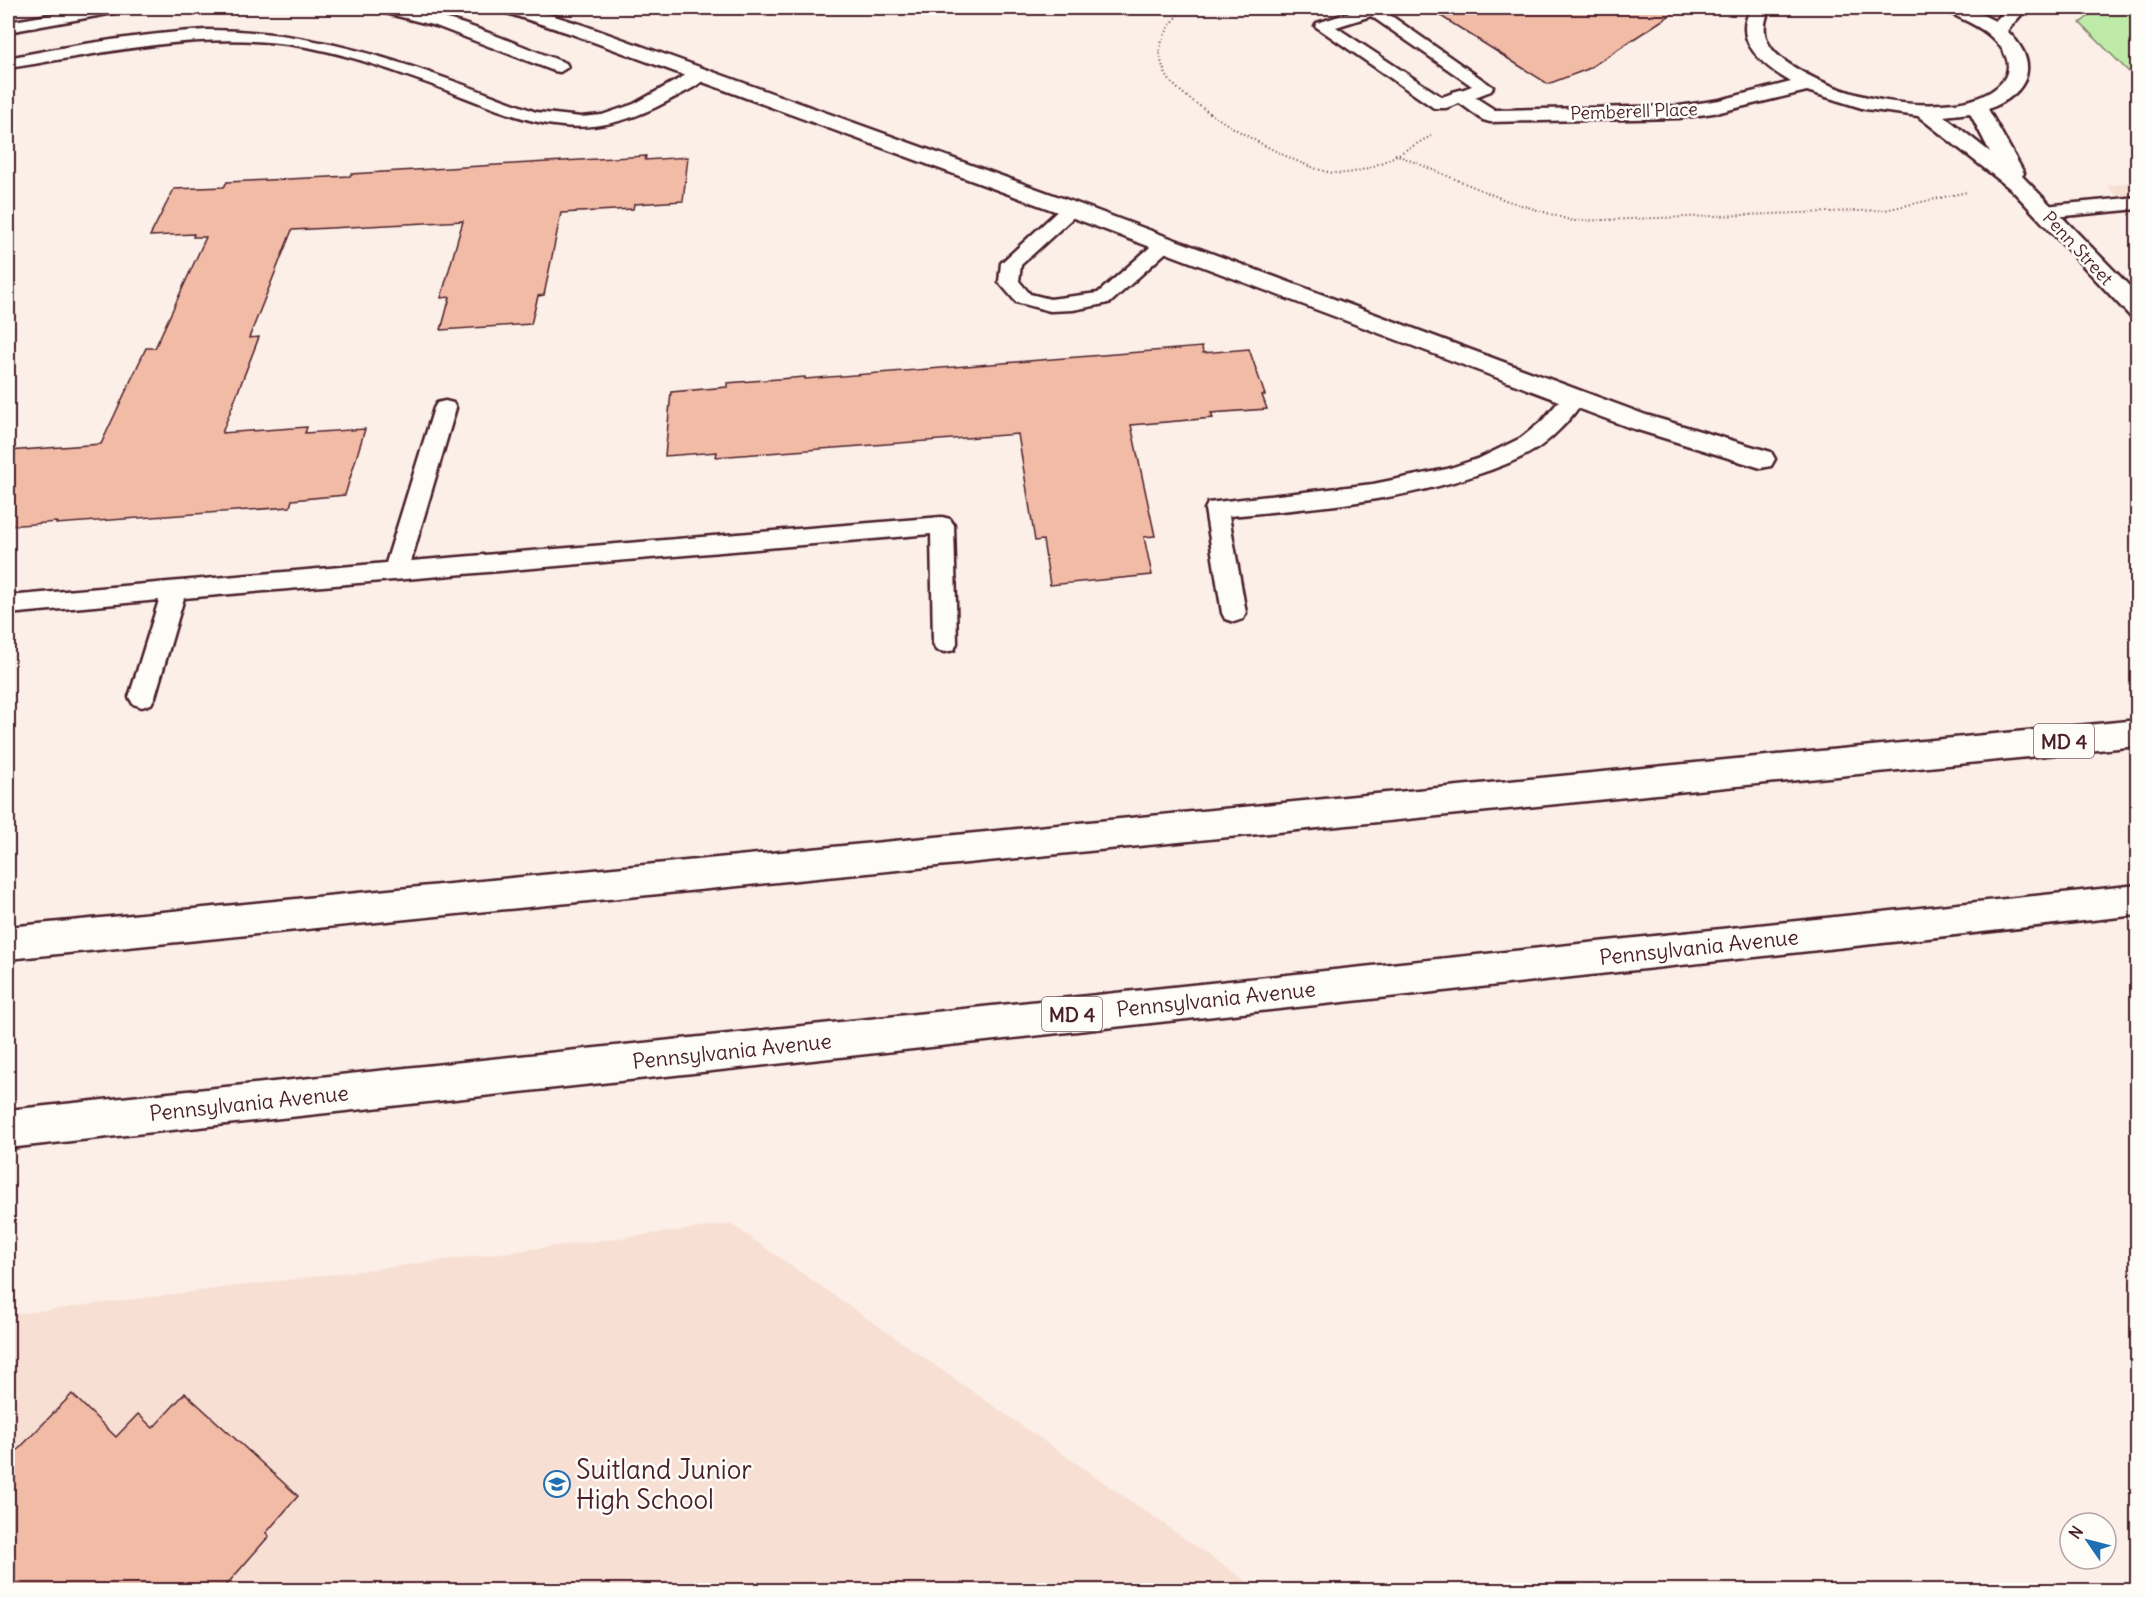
<svg xmlns="http://www.w3.org/2000/svg" width="2145" height="1598" font-family="Delius,sans-serif">
	<style>
		.built { fill: #f8dfd4 }
		.green { fill: #beeba8; stroke: #84856a; stroke-width: 1.5 }
		.building { fill: #f2bba6; stroke: #4a1f2b; stroke-width: 1.5 }
		.lines { fill: none; stroke-linecap: round; stroke-linejoin: round }
		.service-casing { stroke: #4a1f2b; stroke-width: 5 }
		.minor-casing { stroke: #4a1f2b; stroke-width: 5 }
		.trunk-casing { stroke: #4a1f2b; stroke-width: 5 }
		.path { stroke: #4a1f2b; stroke-width: 2; stroke-dasharray: 1 3; stroke-linecap: butt }
		.service { fill: #fdfcf7; fill-rule: evenodd }
		.minor { fill: #fdfcf7; fill-rule: evenodd }
		.trunk { fill: #fdfcf7; fill-rule: evenodd }
		.labels { text-anchor: middle; dominant-baseline: central; stroke-width: 5; stroke-linejoin: round; paint-order: stroke }
		.far-street-label { font-size: 18px; fill: #4a1f2b; stroke: #fdfcf7 }
		.shield { fill: #fdfcf7; stroke: #806168; stroke-width: 1.5 }
		.shield-label { font-size: 20px; font-weight: bold; fill: #4a1f2b }
		.street-label { font-size: 21px; fill: #4a1f2b; stroke: #fdfcf7 }
		.near-poi-label { font-size: 26px; fill: #4a1f2b; stroke: #fdfcf7; text-anchor: start }
	</style>
	<rect width="100%" height="100%" fill="#fbefe7"/>
	<filter id="ink" filterUnits="userSpaceOnUse"><feTurbulence type="fractalNoise" baseFrequency=".0167" numOctaves="2"/><feDisplacementMap in="SourceGraphic" scale="12" xChannelSelector="R" yChannelSelector="G"/><feConvolveMatrix kernelMatrix="1 2 1 2 8 2 1 2 1" color-interpolation-filters="sRGB"/></filter>
	<g filter="url(#ink)">
		<path class="built" d="M 2137,181 L 2137,217 L 2107,186 Z
			M 731,1224 L 1259,1590 L 8,1590 L 8,1315 Z"/>
		<path class="green" d="M 2099,8 L 2137,8 L 2137,80 L 2080,23 Z"/>
		<path class="building" d="M 1428,8 L 1681,8 L 1588,69 L 1548,84 Z
			M 646,156 L 645,160 L 688,157 L 683,201 L 634,204 L 633,209 L 561,213 L 544,295 L 538,296 L 531,324 L 441,330 L 450,297 L 441,298 L 463,221 L 292,230 L 249,338 L 259,337 L 222,433 L 307,427 L 305,433 L 365,429 L 345,495 L 292,500 L 290,507 L 56,524 L 57,522 L 8,526 L 8,451 L 101,444 L 146,348 L 155,348 L 206,237 L 193,237 L 194,234 L 150,236 L 174,189 L 224,187 L 227,182 L 350,176 L 351,174 Z
			M 1202,347 L 1203,353 L 1249,349 L 1265,395 L 1262,395 L 1267,409 L 1211,413 L 1213,418 L 1131,425 L 1155,536 L 1144,537 L 1152,575 L 1050,585 L 1043,540 L 1035,541 L 1018,434 L 716,457 L 717,452 L 665,456 L 671,392 L 727,387 L 727,383 L 805,377 L 805,379 Z
			M 185,1393 L 298,1496 L 266,1533 L 269,1536 L 222,1590 L 8,1590 L 8,1460 L 72,1394 L 116,1437 L 138,1414 L 153,1428 Z"/>
		<g class="lines">
			<defs>
				<path id="service" d="M 90,8 L 122,8 L 114,13 L 8,32 L 8,22 Z
					M 376,8 C 425,2 517,45 566,63 L 568,67 L 560,72 L 554,71 L 436,26 L 378,11 Z
					M 1365,8 L 1380,8 L 1493,87 L 1491,91 L 1446,108 L 1434,108 L 1315,26 L 1317,23 ZM 1371,16 L 1472,86 L 1442,97 L 1336,27 Z
					M 206,30 C 327,30 424,70 536,112 L 581,117 L 602,115 L 634,104 L 695,70 L 707,70 L 709,74 C 701,86 680,94 668,101 C 574,152 520,117 430,84 C 378,65 324,46 268,42 C 179,34 95,55 8,68 L 8,58 C 73,45 139,34 206,30 Z
					M 2138,197 L 2138,209 L 2044,218 L 2037,216 L 2035,212 L 2037,208 L 2044,206 Z
					M 1071,203 L 1078,205 L 1080,209 L 1078,213 L 1021,265 L 1019,281 L 1030,294 L 1050,299 L 1098,293 L 1157,241 L 1171,241 L 1174,245 L 1111,302 L 1104,304 L 1073,310 L 1050,311 L 1016,302 L 999,282 L 1001,263 L 1064,205 Z
					M 1574,391 L 1582,393 L 1585,398 C 1573,417 1556,435 1538,448 C 1519,460 1497,468 1476,475 C 1396,502 1312,508 1229,516 L 1246,613 L 1243,619 L 1234,622 L 1225,619 L 1222,613 L 1205,509 L 1208,503 L 1373,484 L 1447,469 L 1480,458 L 1521,438 L 1542,421 L 1566,393 Z
					M 445,401 L 453,403 L 456,408 L 411,561 L 942,517 L 950,519 L 954,525 L 957,643 L 954,650 L 945,652 L 936,650 L 933,643 L 931,534 L 184,598 L 155,697 L 151,704 L 142,707 L 133,704 L 129,697 L 159,600 L 8,614 L 8,596 L 386,563 L 434,408 L 437,403 Z"/>
				<path id="minor" d="M 501,8 L 529,8 L 583,25 L 1079,204 L 1646,415 L 1771,452 L 1775,459 L 1771,466 L 1761,468 L 1628,427 L 1063,214 L 569,33 L 504,12 Z
					M 1752,8 L 1770,8 C 1756,37 1771,54 1797,69 C 1843,96 1901,109 1955,103 C 1997,98 2031,70 1988,34 C 1977,25 1962,19 1948,12 L 1946,8 L 1969,8 L 1995,21 L 2008,8 L 2027,8 L 2007,31 C 2041,63 2030,93 1988,109 L 2024,173 L 2022,176 L 2138,295 L 2138,317 L 2129,315 L 2012,190 L 1918,116 L 1865,109 L 1807,91 L 1720,112 L 1679,118 L 1490,122 L 1483,120 L 1450,96 L 1453,92 L 1460,90 L 1467,92 L 1495,110 L 1679,106 L 1720,100 L 1791,82 C 1765,67 1730,40 1752,8 ZM 1970,113 L 1990,152 L 1944,116 Z"/>
				<path id="trunk" d="M 2138,720 L 2138,746 L 8,959 L 8,927 Z
					M 2138,885 L 2138,915 L 8,1148 L 8,1110 Z"/>
			</defs>
			<use href="#service" class="service-casing"/>
			<use href="#minor" class="minor-casing"/>
			<use href="#trunk" class="trunk-casing"/>
			<path class="path" d="M 1183,8 C 1174,21 1160,36 1160,52 C 1160,60 1164,72 1168,78 C 1187,106 1300,170 1334,173 C 1368,176 1402,151 1431,136
				M 1395,154 L 1505,200 L 1573,221 L 1885,210 L 1967,192"/>
			<use href="#service" class="service"/>
			<use href="#minor" class="minor"/>
			<use href="#trunk" class="trunk"/>
		</g>
	</g>
	<defs>
		<symbol id="school-ring" viewBox="-11 -11 22 22"><circle r="9.5" fill="#fdfcf7" stroke="#1f6fb2" stroke-width="1.5"/><path d="M0-5L7-2L0 1L-7-2ZM-4 1L0 2.5L4 1V4Q0 6-4 4Z" fill="#1f6fb2"/></symbol>
	</defs>
	<g fill-rule="evenodd">
		<use href="#school-ring" x="542" y="1469" width="30" height="30"/>
	</g>
	<g class="labels">
		<g class="far-street-label">
			<text transform="translate(1634 111) rotate(-2)">Pemberell Place</text>
			<text transform="translate(2078 248) rotate(47)">Penn Street</text>
		</g>
		<g class="shield">
			<rect x="2034" y="724" width="60" height="34" rx="4.5"/>
			<rect x="1042" y="997" width="60" height="34" rx="4.5"/>
		</g>
		<g class="shield-label">
			<text x="2064" y="741">MD 4</text>
			<text x="1072" y="1014">MD 4</text>
		</g>
		<g class="street-label">
			<text transform="translate(1699 947) rotate(-6)">Pennsylvania Avenue</text>
			<text transform="translate(1216 999) rotate(-6)">Pennsylvania Avenue</text>
			<text transform="translate(732 1051) rotate(-6)">Pennsylvania Avenue</text>
			<text transform="translate(249 1103) rotate(-6)">Pennsylvania Avenue</text>
		</g>
		<g class="near-poi-label">
			<text x="576" y="1469">Suitland Junior<tspan x="576" dy="30">High School</tspan></text>
		</g>
	</g>
	<rect width="2145" height="1598" fill="none" stroke="#fdfcf7" stroke-width="30"/>
	<rect x="15" y="15" width="2115" height="1568" fill="none" stroke="#4a1f2b" stroke-width="2" filter="url(#ink)"/>
	<g transform="translate(2088 1541) rotate(305)"><circle r="28" fill="#fdfcf7" stroke="#b5a4a5" stroke-width="1.5"/>
	<path d="M0-4.5L10 22L0 15L-10 22Z" fill="#1f6fb2"/>
	<text y="-9" font-size="16" font-weight="bold" text-anchor="middle" fill="#4a1f2b">N</text>
	</g>
</svg>
